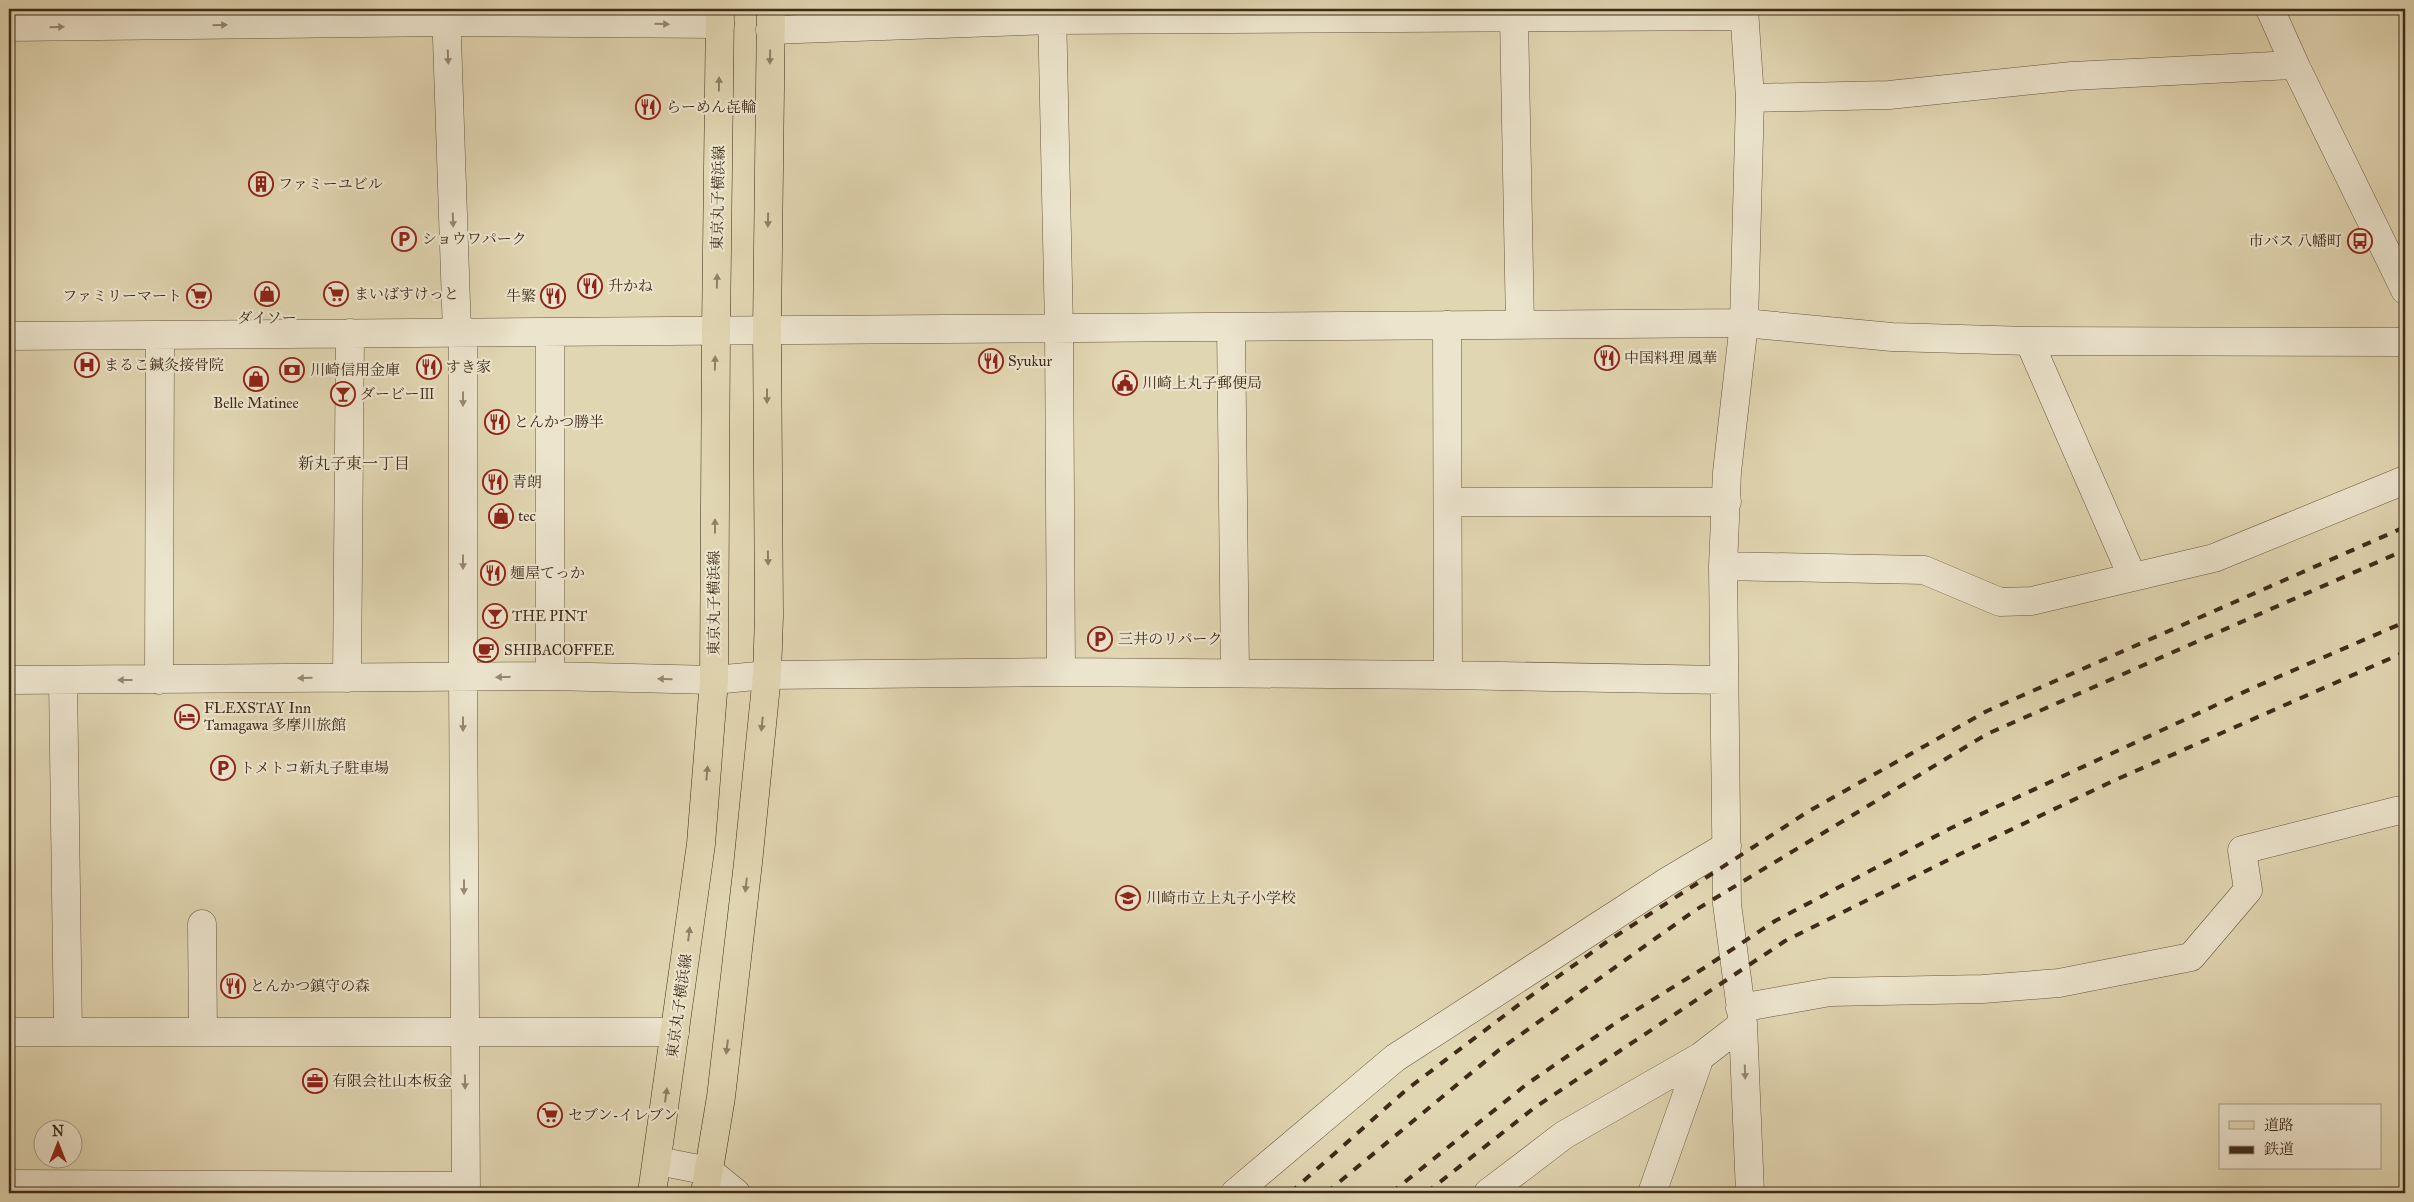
<svg xmlns="http://www.w3.org/2000/svg" width="2414" height="1202" font-family="'IM FELL Great Primer','Noto Serif JP',serif">
	<style>
		.lines { fill: none; stroke-linecap: round; stroke-linejoin: round }
		.minor-casing { stroke: #68563e; stroke-width: 29 }
		.major-casing { stroke: #3f2b18; stroke-width: 29 }
		.minor { stroke: #ece4cd; stroke-width: 28 }
		.major { stroke: #e1d6b2; stroke-width: 28 }
		.rail { stroke: #3f2b18; stroke-width: 4; stroke-dasharray: 9 9; stroke-linecap: butt }
		.oneway { fill: #968872 }
		.oneway2 { fill: #908065 }
		.labels { text-anchor: middle; dominant-baseline: central; stroke-width: 4.5; stroke-linejoin: round; paint-order: stroke }
		.poi-label { font-size: 15px; fill: #3f2b18; stroke: #ece4cd; text-anchor: start }
		.street-label { font-size: 15px; fill: #3f2b18; stroke: #ece4cd }
		.neighbourhood-label { font-size: 16px; fill: #3f2b18; stroke: #ece4cd }
	</style>
	<rect width="100%" height="100%" fill="#e1d6b2"/>
	<filter id="stains"><feTurbulence type="fractalNoise" baseFrequency=".004" numOctaves="4"/><feColorMatrix values="0 0 0 0 .2 0 0 0 0 .09 0 0 0 0 .02 0 0 0 .5 -.17"/></filter>
	<radialGradient id="worn" r=".72"><stop offset=".6" stop-color="#630" stop-opacity="0"/><stop offset="1" stop-color="#630" stop-opacity=".3"/></radialGradient>
	<g class="lines">
		<defs>
			<path id="minor" d="M 446,9 L 457,333
				M 1052,9 L 1059,328 L 1061,672
				M 1744,9 L 1750,98 L 1744,323 L 1727,472 L 1723,566 L 1727,904 L 1743,1024 L 1750,1193
				M 2270,9 L 2295,65 L 2405,290
				M 1514,17 L 1520,325
				M 9,27 L 447,22 L 720,24
				M 770,30 L 1052,20 L 1744,16
				M 1750,98 L 1889,95 L 2072,76 L 2295,65
				M 1447,325 L 1448,675
				M 1231,327 L 1235,673
				M 550,332 L 550,676
				M 463,333 L 463,677 L 466,1193
				M 9,336 L 1744,323 L 1892,337 L 2029,341 L 2405,342
				M 2029,341 L 2132,576
				M 1448,502 L 1727,502
				M 1723,566 L 1924,570 L 2000,602 L 2032,601 L 2214,558 L 2405,480
				M 347,678 L 350,333
				M 9,680 L 550,676 L 714,680 L 767,675 L 1061,672 L 1448,675 L 1724,680
				M 63,680 L 68,1032
				M 159,680 L 160,335
				M 202,924 L 203,1032
				M 1740,1008 L 1830,992 L 1983,989 L 2059,983 L 2191,957 L 2248,890 L 2242,850 L 2396,811 L 2405,810
				M 9,1032 L 675,1032
				M 658,1161 L 709,1171 L 736,1193
				M 9,1184 L 466,1186
				M 1235,1193 L 1395,1058 L 1668,881 L 1727,846
				M 1488,1193 L 1564,1135 L 1700,1057 L 1743,1024
				M 1652,1193 L 1700,1057"/>
			<path id="major" d="M 652,1193 L 701,844 L 714,680 L 716,330 L 720,9
				M 705,1193 L 721,1097 L 748,863 L 767,675 L 769,616 L 767,329 L 771,9"/>
		</defs>
		<use href="#minor" class="minor-casing"/>
		<use href="#major" class="major-casing"/>
		<use href="#minor" class="minor"/>
		<use href="#major" class="major"/>
		<path class="rail" d="M 1290,1193 L 1406,1090 L 1521,1003 L 1605,943 L 1809,811 L 1987,711 L 2405,527
			M 1326,1193 L 1499,1050 L 1694,911 L 1987,734 L 2405,550
			M 1391,1193 L 1527,1084 L 1620,1020 L 1704,968 L 1775,921 L 1951,828 L 2255,687 L 2405,622
			M 1426,1193 L 1534,1108 L 1785,941 L 1960,854 L 2113,781 L 2405,652"/>
	</g>
	<defs><path id="oneway-solid" d="M-6-.8H1V-3.2L6.5 0L1 3.2V.8H-6Z" transform="scale(1.25)"/></defs>
	<g class="oneway">
		<use href="#oneway-solid" transform="translate(662 24) rotate(1)"/>
		<use href="#oneway-solid" transform="translate(220 25) rotate(-1)"/>
		<use href="#oneway-solid" transform="translate(57 27) rotate(-1)"/>
		<use href="#oneway-solid" transform="translate(448 57) rotate(88)"/>
		<use href="#oneway-solid" transform="translate(453 220) rotate(88)"/>
		<use href="#oneway-solid" transform="translate(463 399) rotate(90)"/>
		<use href="#oneway-solid" transform="translate(463 562) rotate(90)"/>
		<use href="#oneway-solid" transform="translate(503 677) rotate(179)"/>
		<use href="#oneway-solid" transform="translate(305 678) rotate(179)"/>
		<use href="#oneway-solid" transform="translate(665 679) rotate(-179)"/>
		<use href="#oneway-solid" transform="translate(125 680) rotate(180)"/>
		<use href="#oneway-solid" transform="translate(463 724) rotate(90)"/>
		<use href="#oneway-solid" transform="translate(464 887) rotate(90)"/>
		<use href="#oneway-solid" transform="translate(1745 1072) rotate(88)"/>
		<use href="#oneway-solid" transform="translate(465 1082) rotate(89)"/>
	</g>
	<g class="oneway2">
		<use href="#oneway-solid" transform="translate(770 57) rotate(91)"/>
		<use href="#oneway-solid" transform="translate(719 84) rotate(-89)"/>
		<use href="#oneway-solid" transform="translate(768 220) rotate(91)"/>
		<use href="#oneway-solid" transform="translate(717 281) rotate(-89)"/>
		<use href="#oneway-solid" transform="translate(715 363) rotate(-89)"/>
		<use href="#oneway-solid" transform="translate(767 396) rotate(90)"/>
		<use href="#oneway-solid" transform="translate(715 526) rotate(-90)"/>
		<use href="#oneway-solid" transform="translate(768 558) rotate(89)"/>
		<use href="#oneway-solid" transform="translate(762 724) rotate(96)"/>
		<use href="#oneway-solid" transform="translate(707 773) rotate(-85)"/>
		<use href="#oneway-solid" transform="translate(746 885) rotate(97)"/>
		<use href="#oneway-solid" transform="translate(689 934) rotate(-83)"/>
		<use href="#oneway-solid" transform="translate(727 1047) rotate(97)"/>
		<use href="#oneway-solid" transform="translate(666 1095) rotate(-82)"/>
	</g>
	<defs>
		<symbol id="restaurant-ring" viewBox="-11 -11 22 22"><circle r="9.5" fill="#ece4cd" stroke="#8f2418" stroke-width="1.5"/><path d="M-5-6h1v4h1v-4h1v4h1v-4h1v5L-1.5 .5V6h-2V.5L-5-1ZM5-6V6H3V1.5H1.5Q1.5-4 5-6Z" fill="#8f2418"/></symbol>
		<symbol id="building-ring" viewBox="-11 -11 22 22"><circle r="9.5" fill="#ece4cd" stroke="#8f2418" stroke-width="1.5"/><path d="M-4-6H4V6H1V3H-1V6H-4ZM-2.5-4.3h1.7v1.8h-1.7ZM.8-4.3h1.7v1.8H.8ZM-2.5-1h1.7V.8h-1.7ZM.8-1h1.7V.8H.8Z" fill="#8f2418"/></symbol>
		<symbol id="parking-ring" viewBox="-11 -11 22 22"><circle r="9.5" fill="#ece4cd" stroke="#8f2418" stroke-width="1.5"/><path d="M-3.5-5.5H1a3.5 3.5 0 0 1 0 7H-1V5.5H-3.5ZM-1-3.4V-.6H.8a1.4 1.4 0 0 0 0-2.8Z" fill="#8f2418"/></symbol>
		<symbol id="bus-ring" viewBox="-11 -11 22 22"><circle r="9.5" fill="#ece4cd" stroke="#8f2418" stroke-width="1.5"/><path d="M-5-6H5V4H4V6H2V4H-2V6H-4V4H-5ZM-3.5-4V0h7V-4ZM-3.5 1.2v1.5H-2V1.2ZM2 1.2v1.5H3.5V1.2Z" fill="#8f2418"/></symbol>
		<symbol id="shop-ring" viewBox="-11 -11 22 22"><circle r="9.5" fill="#ece4cd" stroke="#8f2418" stroke-width="1.5"/><path d="M-5-2.5h2.3a2.7 3.5 0 0 1 5.4 0H5L5.5 6h-11ZM-1.5-2.5h3a1.5 2.3 0 0 0-3 0Z" fill="#8f2418"/></symbol>
		<symbol id="supermarket-ring" viewBox="-11 -11 22 22"><circle r="9.5" fill="#ece4cd" stroke="#8f2418" stroke-width="1.5"/><path d="M-6-5.5h2.5l.6 2H6L4.5 2H-2.5L-4.4-4H-6ZM-1.5 3.2a1.3 1.3 0 1 0 .1 0ZM3 3.2a1.3 1.3 0 1 0 .1 0Z" fill="#8f2418"/></symbol>
		<symbol id="hospital-ring" viewBox="-11 -11 22 22"><circle r="9.5" fill="#ece4cd" stroke="#8f2418" stroke-width="1.5"/><path d="M-5-5h3v3.5h4V-5h3V5h-3V1.5h-4V5h-3Z" fill="#8f2418"/></symbol>
		<symbol id="bank-ring" viewBox="-11 -11 22 22"><circle r="9.5" fill="#ece4cd" stroke="#8f2418" stroke-width="1.5"/><path d="M-6-4H6V4H-6ZM0-2.3a2.3 2.3 0 1 0 0 4.6a2.3 2.3 0 1 0 0-4.6Z" fill="#8f2418"/></symbol>
		<symbol id="civic-ring" viewBox="-11 -11 22 22"><circle r="9.5" fill="#ece4cd" stroke="#8f2418" stroke-width="1.5"/><path d="M-.6-6.5H3V-4.5H.6V-3L4-1V1h2V6H-6V1h2V-1L-.6-3ZM-1.2 2.5V6h2.4V2.5Z" fill="#8f2418"/></symbol>
		<symbol id="bar-ring" viewBox="-11 -11 22 22"><circle r="9.5" fill="#ece4cd" stroke="#8f2418" stroke-width="1.5"/><path d="M-6-5H6L.8 .8V4.5H3.5V6h-7V4.5H-.8V.8Z" fill="#8f2418"/></symbol>
		<symbol id="cafe-ring" viewBox="-11 -11 22 22"><circle r="9.5" fill="#ece4cd" stroke="#8f2418" stroke-width="1.5"/><path d="M-5.5-4.5H6V0H3Q3 3.5 0 3.5H-2.5Q-5.5 3.5-5.5 0ZM3-3.2v2h1.7v-2ZM-6 4.5H4V6H-6Z" fill="#8f2418"/></symbol>
		<symbol id="hotel-ring" viewBox="-11 -11 22 22"><circle r="9.5" fill="#ece4cd" stroke="#8f2418" stroke-width="1.5"/><path d="M-6-4.5h1.5V1H6V5H4.5V3h-9V5H-6ZM-4 0a1.8 1.8 0 1 1 3.6 0ZM.5 0V-2.5h3Q6-2.5 6 0Z" fill="#8f2418"/></symbol>
		<symbol id="school-ring" viewBox="-11 -11 22 22"><circle r="9.5" fill="#ece4cd" stroke="#8f2418" stroke-width="1.5"/><path d="M0-5L7-2L0 1L-7-2ZM-4 1L0 2.5L4 1V4Q0 6-4 4Z" fill="#8f2418"/></symbol>
		<symbol id="office-ring" viewBox="-11 -11 22 22"><circle r="9.5" fill="#ece4cd" stroke="#8f2418" stroke-width="1.5"/><path d="M-6-3h4V-5.5h4V-3h4V5H-6ZM-1-4.5V-3h2v-1.5ZM-6 0V1H6V0Z" fill="#8f2418"/></symbol>
	</defs>
	<g fill-rule="evenodd">
		<use href="#restaurant-ring" x="634" y="93" width="28" height="28"/>
		<use href="#building-ring" x="247" y="170" width="28" height="28"/>
		<use href="#parking-ring" x="390" y="225" width="28" height="28"/>
		<use href="#bus-ring" x="2346" y="227" width="28" height="28"/>
		<use href="#restaurant-ring" x="576" y="272" width="28" height="28"/>
		<use href="#shop-ring" x="253" y="280" width="28" height="28"/>
		<use href="#supermarket-ring" x="322" y="280" width="28" height="28"/>
		<use href="#supermarket-ring" x="185" y="282" width="28" height="28"/>
		<use href="#restaurant-ring" x="539" y="282" width="28" height="28"/>
		<use href="#restaurant-ring" x="1593" y="344" width="28" height="28"/>
		<use href="#restaurant-ring" x="977" y="347" width="28" height="28"/>
		<use href="#hospital-ring" x="73" y="351" width="28" height="28"/>
		<use href="#restaurant-ring" x="415" y="353" width="28" height="28"/>
		<use href="#bank-ring" x="278" y="356" width="28" height="28"/>
		<use href="#shop-ring" x="242" y="365" width="28" height="28"/>
		<use href="#civic-ring" x="1111" y="369" width="28" height="28"/>
		<use href="#bar-ring" x="329" y="380" width="28" height="28"/>
		<use href="#restaurant-ring" x="483" y="408" width="28" height="28"/>
		<use href="#restaurant-ring" x="481" y="468" width="28" height="28"/>
		<use href="#shop-ring" x="487" y="502" width="28" height="28"/>
		<use href="#restaurant-ring" x="479" y="559" width="28" height="28"/>
		<use href="#bar-ring" x="481" y="602" width="28" height="28"/>
		<use href="#parking-ring" x="1086" y="625" width="28" height="28"/>
		<use href="#cafe-ring" x="472" y="636" width="28" height="28"/>
		<use href="#hotel-ring" x="173" y="703" width="28" height="28"/>
		<use href="#parking-ring" x="209" y="754" width="28" height="28"/>
		<use href="#school-ring" x="1114" y="884" width="28" height="28"/>
		<use href="#restaurant-ring" x="219" y="972" width="28" height="28"/>
		<use href="#office-ring" x="301" y="1067" width="28" height="28"/>
		<use href="#supermarket-ring" x="536" y="1101" width="28" height="28"/>
	</g>
	<g class="labels">
		<g class="poi-label">
			<text x="666" y="107">らーめん㐂輪</text>
			<text x="278" y="184">ファミーユビル</text>
			<text x="422" y="239">ショウワパーク</text>
			<text x="2342" y="241" text-anchor="end">市バス 八幡町</text>
			<text x="608" y="286">升かね</text>
			<text x="354" y="294">まいばすけっと</text>
			<text x="182" y="296" text-anchor="end">ファミリーマート</text>
			<text x="536" y="296" text-anchor="end">牛繁</text>
			<text x="267" y="318" text-anchor="middle">ダイソー</text>
			<text x="1624" y="358">中国料理 鳳華</text>
			<text x="1008" y="361">Syukur</text>
			<text x="104" y="365">まるこ鍼灸接骨院</text>
			<text x="446" y="367">すき家</text>
			<text x="310" y="370">川崎信用金庫</text>
			<text x="1142" y="383">川崎上丸子郵便局</text>
			<text x="360" y="394">ダービーⅢ</text>
			<text x="256" y="403" text-anchor="middle">Belle Matinee</text>
			<text x="514" y="422">とんかつ勝半</text>
			<text x="512" y="482">青朗</text>
			<text x="518" y="516">tec</text>
			<text x="510" y="573">麺屋てっか</text>
			<text x="512" y="616">THE PINT</text>
			<text x="1118" y="639">三井のリパーク</text>
			<text x="504" y="650">SHIBACOFFEE</text>
			<text x="204" y="708">FLEXSTAY Inn<tspan x="204" dy="17">Tamagawa 多摩川旅館</tspan></text>
			<text x="240" y="768">トメトコ新丸子駐車場</text>
			<text x="1146" y="898">川崎市立上丸子小学校</text>
			<text x="250" y="986">とんかつ鎮守の森</text>
			<text x="332" y="1081">有限会社山本板金</text>
			<text x="568" y="1115">セブン-イレブン</text>
		</g>
		<g class="street-label">
			<text transform="translate(718 198) rotate(-89)">東京丸子横浜線</text>
			<text transform="translate(714 603) rotate(-90)">東京丸子横浜線</text>
			<text transform="translate(679 1006) rotate(-82)">東京丸子横浜線</text>
		</g>
		<g class="neighbourhood-label">
			<text x="354" y="463">新丸子東一丁目</text>
		</g>
	</g>
	<rect width="2414" height="1202" fill="none" stroke="#e1d6b2" stroke-width="30"/>
	<rect x="10" y="10" width="2394" height="1182" fill="none" stroke="#3f2b18" stroke-width="2.5"/>
	<rect x="15" y="15" width="2384" height="1172" fill="none" stroke="#3f2b18"/>
	<rect x="2219" y="1104" width="162" height="65" fill="#ece4cd" stroke="#a79a85"/>
	<rect x="2229" y="1121" width="25" height="8" fill="#e1d6b2" stroke="#a79a85"/>
	<text x="2264" y="1130" font-size="15" fill="#3f2b18">道路</text>
	<rect x="2229" y="1146" width="25" height="8" fill="#3f2b18" stroke="#a79a85"/>
	<text x="2264" y="1154" font-size="15" fill="#3f2b18">鉄道</text>
	<g transform="translate(58 1144)"><circle r="24" fill="#ece4cd" stroke="#a79a85"/>
	<path d="M0-4L9 19L0 12L-9 19Z" fill="#8f2418"/>
	<text y="-8" font-size="14" font-weight="bold" text-anchor="middle" fill="#3f2b18">N</text>
	</g>
	<rect width="100%" height="100%" filter="url(#stains)"/>
	<rect width="100%" height="100%" fill="url(#worn)"/>
</svg>
